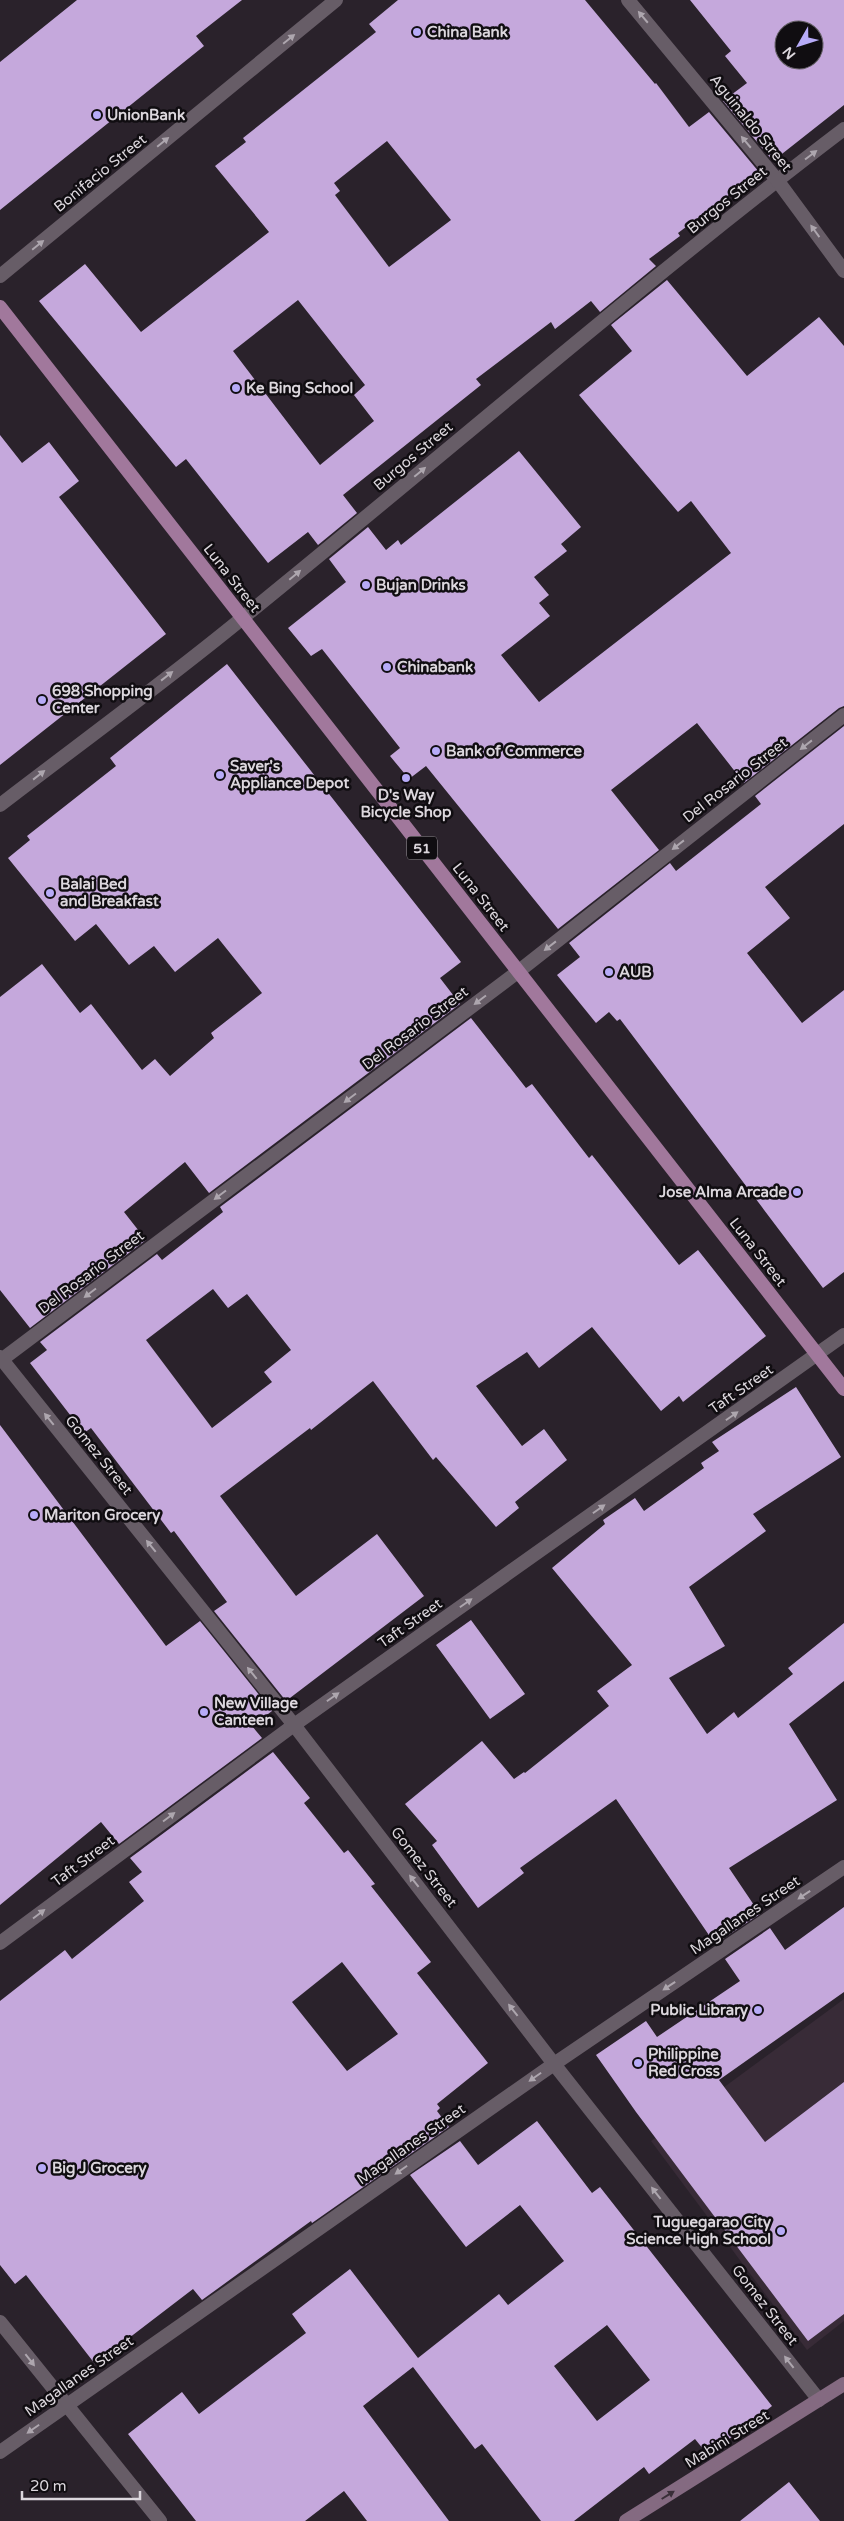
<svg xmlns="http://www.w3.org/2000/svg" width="844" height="2521" font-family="'Varela Round',sans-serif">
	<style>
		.education { fill: #382b37 }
		.building { fill: #c5a8dc; fill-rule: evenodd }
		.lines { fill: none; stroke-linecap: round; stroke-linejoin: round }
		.minor { stroke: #675d67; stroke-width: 14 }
		.tertiary { stroke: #675d67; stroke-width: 14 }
		.secondary { stroke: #846a81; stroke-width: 14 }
		.primary { stroke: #a1789c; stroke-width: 14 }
		.oneway { fill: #ada6ae }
		.oneway2 { fill: #392e38 }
		.poi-dot { fill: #b7abf8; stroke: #100d11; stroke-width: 2 }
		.labels { text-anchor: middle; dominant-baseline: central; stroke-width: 5; stroke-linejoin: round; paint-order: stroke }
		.shield { fill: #100d11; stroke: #9f9aa0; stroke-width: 1 }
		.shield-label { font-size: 14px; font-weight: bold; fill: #dcd7dd }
		.poi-label { font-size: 15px; font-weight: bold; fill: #dcd7dd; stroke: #100d11; text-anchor: start }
		.street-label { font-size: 15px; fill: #dcd7dd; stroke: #100d11 }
	</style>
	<rect width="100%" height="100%" fill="#2a222b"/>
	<path class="education" d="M 844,1999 L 844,2321 L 807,2350 L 651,2141 Z"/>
	<path class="building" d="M 77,0 L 242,0 L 196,36 L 204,46 L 0,210 L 0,62 Z
		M 398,0 L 585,0 L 655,84 L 656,83 L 689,127 L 709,112 L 759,172 L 678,233 L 680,236 L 649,259 L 656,266 L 600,312 L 591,301 L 555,329 L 551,322 L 476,379 L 481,385 L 343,495 L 357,513 L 318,545 L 308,532 L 268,563 L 186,459 L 176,467 L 39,301 L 85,264 L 141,332 L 269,232 L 215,166 L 246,142 L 243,138 L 376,32 L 369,24 ZM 387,141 L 451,220 L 389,267 L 335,195 L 340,191 L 334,183 ZM 298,300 L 365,385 L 354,395 L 374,421 L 320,465 L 233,351 Z
		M 690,0 L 844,0 L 844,105 L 773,161 L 723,101 L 747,83 L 725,56 L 731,51 ZM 784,30 L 814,30 L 814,60 L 784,60 Z
		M 667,280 L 747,376 L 819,317 L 844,346 L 844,706 L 839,708 L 744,783 L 697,723 L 611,790 L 659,850 L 558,929 L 426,766 L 409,779 L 390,756 L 400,748 L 322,649 L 311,656 L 288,628 L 346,582 L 329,559 L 368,527 L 386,550 L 398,540 L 401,545 L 519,451 L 581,527 L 561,544 L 567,551 L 534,577 L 549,595 L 539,603 L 550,616 L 501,655 L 539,702 L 731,553 L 691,501 L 678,512 L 579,395 L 632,351 L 611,325 Z
		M 0,435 L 22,463 L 49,442 L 79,481 L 59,497 L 166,634 L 0,765 Z
		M 227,664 L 461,962 L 440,978 L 460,1004 L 209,1193 L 185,1162 L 124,1212 L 146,1240 L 30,1328 L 0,1290 L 0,997 L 42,964 L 80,1013 L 91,1004 L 142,1070 L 155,1059 L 170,1076 L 214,1038 L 211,1033 L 262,993 L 218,938 L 175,972 L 154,946 L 129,965 L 96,924 L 75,941 L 8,858 L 30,840 L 27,836 L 116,766 L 110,758 Z
		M 844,726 L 844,824 L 765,887 L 790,918 L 747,953 L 802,1023 L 844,990 L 844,1272 L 823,1288 L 620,1019 L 617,1021 L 609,1012 L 596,1023 L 557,975 L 580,957 L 569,943 L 670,863 L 676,871 L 761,804 L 755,796 Z
		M 471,1018 L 526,1088 L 532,1084 L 589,1158 L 592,1155 L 679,1265 L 698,1250 L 766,1336 L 683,1402 L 679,1396 L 661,1411 L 592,1327 L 539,1368 L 527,1352 L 476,1386 L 522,1446 L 544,1429 L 567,1460 L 515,1502 L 519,1508 L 496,1527 L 436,1457 L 433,1460 L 373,1381 L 311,1430 L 310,1428 L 220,1496 L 296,1596 L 377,1534 L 424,1596 L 286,1701 L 214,1611 L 227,1602 L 174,1531 L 171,1533 L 91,1428 L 84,1433 L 30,1363 L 47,1350 L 40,1342 L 157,1254 L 162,1260 L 223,1212 L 220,1207 ZM 213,1289 L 228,1308 L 247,1294 L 291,1350 L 264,1372 L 272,1382 L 212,1428 L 146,1340 Z
		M 796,1387 L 841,1457 L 753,1514 L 766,1531 L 689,1587 L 725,1646 L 669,1678 L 707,1734 L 734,1712 L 738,1718 L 793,1674 L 788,1668 L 844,1623 L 844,1681 L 789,1724 L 837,1800 L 729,1868 L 760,1914 L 715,1944 L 616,1799 L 520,1868 L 524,1873 L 478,1908 L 432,1845 L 437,1841 L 405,1804 L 482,1741 L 514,1779 L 524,1772 L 525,1773 L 609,1706 L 597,1691 L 632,1665 L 552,1568 L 605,1524 L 603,1520 L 635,1498 L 644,1511 L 704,1468 L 701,1463 L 719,1451 L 712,1442 Z
		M 0,1425 L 166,1646 L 200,1621 L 272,1711 L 252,1726 L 262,1738 L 119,1844 L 101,1822 L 0,1905 Z
		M 471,1620 L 525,1694 L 490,1719 L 436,1645 Z
		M 273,1752 L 310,1798 L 304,1803 L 344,1853 L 348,1850 L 375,1884 L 371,1886 L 431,1962 L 417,1973 L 488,2063 L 437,2104 L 440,2108 L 437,2111 L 449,2127 L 312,2223 L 311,2221 L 202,2300 L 193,2289 L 95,2364 L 26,2275 L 15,2284 L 0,2265 L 0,2001 L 65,1950 L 72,1959 L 144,1901 L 129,1882 L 142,1872 L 130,1858 ZM 342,1962 L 398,2034 L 347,2071 L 292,2002 Z
		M 844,1907 L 844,1992 L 719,2080 L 765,2142 L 844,2082 L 844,2314 L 808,2341 L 636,2112 L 596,2055 L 646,2021 L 657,2037 L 740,1981 L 725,1959 L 770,1928 L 785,1950 Z
		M 537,2121 L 592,2193 L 600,2187 L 772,2406 L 708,2455 L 695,2439 L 649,2474 L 644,2467 L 574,2521 L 541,2521 L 482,2444 L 475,2449 L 413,2367 L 363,2406 L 449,2521 L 367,2521 L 344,2491 L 305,2521 L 196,2521 L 128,2434 L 182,2392 L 199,2414 L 306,2333 L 292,2314 L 350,2269 L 418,2358 L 499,2294 L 508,2305 L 564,2261 L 520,2205 L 466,2247 L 410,2175 L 460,2141 L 478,2165 ZM 607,2325 L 650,2380 L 597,2421 L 554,2366 Z
		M 789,2482 L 820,2521 L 740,2521 Z"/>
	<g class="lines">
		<path class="minor" d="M 0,805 C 82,742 166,681 245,616 C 445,454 639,285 844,129
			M 0,1357 L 294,1725 L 554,2064 L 819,2400
			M 0,1361 L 519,971 L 844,715
			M 0,1943 L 294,1725 L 844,1335
			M 0,2322 L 160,2521
			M 0,2452 L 554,2064 L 844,1867"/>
		<path class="tertiary" d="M 628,0 L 777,180 L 844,271
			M 0,276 L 336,0"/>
		<path class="secondary" d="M 626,2521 L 844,2384"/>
		<path class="primary" d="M 0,307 L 844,1389"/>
	</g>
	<defs><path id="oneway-solid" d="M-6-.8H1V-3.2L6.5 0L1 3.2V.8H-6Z" transform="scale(1.25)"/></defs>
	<g class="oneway">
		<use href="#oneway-solid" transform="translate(643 17) rotate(-130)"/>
		<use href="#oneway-solid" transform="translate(289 39) rotate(-39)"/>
		<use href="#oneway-solid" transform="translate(163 142) rotate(-39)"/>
		<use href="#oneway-solid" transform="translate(746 142) rotate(-130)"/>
		<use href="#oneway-solid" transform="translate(811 155) rotate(-37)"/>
		<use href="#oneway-solid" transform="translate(815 231) rotate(-126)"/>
		<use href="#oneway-solid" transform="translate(38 245) rotate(-39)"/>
		<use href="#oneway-solid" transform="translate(420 472) rotate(-40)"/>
		<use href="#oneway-solid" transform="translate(295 575) rotate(-40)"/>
		<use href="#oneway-solid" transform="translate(167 676) rotate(-38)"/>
		<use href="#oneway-solid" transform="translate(806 745) rotate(142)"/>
		<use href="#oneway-solid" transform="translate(39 775) rotate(-38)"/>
		<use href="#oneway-solid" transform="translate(678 845) rotate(142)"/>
		<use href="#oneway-solid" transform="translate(550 946) rotate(142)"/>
		<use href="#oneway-solid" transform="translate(480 1000) rotate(143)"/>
		<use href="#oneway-solid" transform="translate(350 1098) rotate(143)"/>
		<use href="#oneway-solid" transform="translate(220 1195) rotate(143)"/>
		<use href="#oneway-solid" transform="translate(90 1293) rotate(143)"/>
		<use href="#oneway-solid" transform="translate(732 1416) rotate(-35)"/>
		<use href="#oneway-solid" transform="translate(49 1419) rotate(-129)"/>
		<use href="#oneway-solid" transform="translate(599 1509) rotate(-35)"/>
		<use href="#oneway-solid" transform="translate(151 1546) rotate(-129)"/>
		<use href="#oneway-solid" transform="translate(466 1603) rotate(-35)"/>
		<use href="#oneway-solid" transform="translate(252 1673) rotate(-129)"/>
		<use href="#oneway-solid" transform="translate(333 1697) rotate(-35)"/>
		<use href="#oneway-solid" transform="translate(169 1817) rotate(-37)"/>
		<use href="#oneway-solid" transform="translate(414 1881) rotate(-128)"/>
		<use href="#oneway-solid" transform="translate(804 1895) rotate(146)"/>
		<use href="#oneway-solid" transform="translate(39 1914) rotate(-37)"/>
		<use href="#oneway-solid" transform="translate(669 1986) rotate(146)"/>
		<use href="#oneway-solid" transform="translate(513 2010) rotate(-128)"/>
		<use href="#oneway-solid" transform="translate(535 2077) rotate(145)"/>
		<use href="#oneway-solid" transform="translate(401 2170) rotate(145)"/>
		<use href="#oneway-solid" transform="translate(656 2193) rotate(-128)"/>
		<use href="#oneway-solid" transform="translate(30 2360) rotate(52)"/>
		<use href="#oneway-solid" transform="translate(789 2362) rotate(-128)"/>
		<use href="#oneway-solid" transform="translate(33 2429) rotate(145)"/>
	</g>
	<use class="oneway2" href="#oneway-solid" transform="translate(668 2495) rotate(-32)"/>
	<g class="poi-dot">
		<circle cx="417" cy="32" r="5"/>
		<circle cx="97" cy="115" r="5"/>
		<circle cx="236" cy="388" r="5"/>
		<circle cx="366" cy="585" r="5"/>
		<circle cx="387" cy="667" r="5"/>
		<circle cx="42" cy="700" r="5"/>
		<circle cx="436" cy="751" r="5"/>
		<circle cx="220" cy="775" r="5"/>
		<circle cx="406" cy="778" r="5"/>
		<circle cx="50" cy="893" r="5"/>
		<circle cx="609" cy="972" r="5"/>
		<circle cx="797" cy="1192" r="5"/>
		<circle cx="34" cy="1515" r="5"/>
		<circle cx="204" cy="1712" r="5"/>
		<circle cx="758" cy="2010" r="5"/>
		<circle cx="638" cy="2063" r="5"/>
		<circle cx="42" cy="2168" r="5"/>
		<circle cx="781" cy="2231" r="5"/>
	</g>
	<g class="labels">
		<rect class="shield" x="407" y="836.5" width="30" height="23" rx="4"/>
		<g class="shield-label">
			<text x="422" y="848">51</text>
		</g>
		<g class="poi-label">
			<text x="427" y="32">China Bank</text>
			<text x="107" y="115">UnionBank</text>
			<text x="246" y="388">Ke Bing School</text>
			<text x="376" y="585">Bujan Drinks</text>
			<text x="397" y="667">Chinabank</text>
			<text x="52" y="691">698 Shopping<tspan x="52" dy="17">Center</tspan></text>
			<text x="446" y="751">Bank of Commerce</text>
			<text x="230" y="766">Saver's<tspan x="230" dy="17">Appliance Depot</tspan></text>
			<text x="406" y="795" text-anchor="middle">D's Way<tspan x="406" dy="17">Bicycle Shop</tspan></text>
			<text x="60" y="884">Balai Bed<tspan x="60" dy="17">and Breakfast</tspan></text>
			<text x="619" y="972">AUB</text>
			<text x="787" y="1192" text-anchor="end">Jose Alma Arcade</text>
			<text x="44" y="1515">Mariton Grocery</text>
			<text x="214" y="1703">New Village<tspan x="214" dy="17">Canteen</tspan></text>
			<text x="748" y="2010" text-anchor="end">Public Library</text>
			<text x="648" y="2054">Philippine<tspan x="648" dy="17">Red Cross</tspan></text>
			<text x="52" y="2168">Big J Grocery</text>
			<text x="771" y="2222" text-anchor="end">Tuguegarao City<tspan x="771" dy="17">Science High School</tspan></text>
		</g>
		<g class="street-label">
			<text transform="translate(751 123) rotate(51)">Aguinaldo Street</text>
			<text transform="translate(100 173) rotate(-39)">Bonifacio Street</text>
			<text transform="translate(727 200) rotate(-39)">Burgos Street</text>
			<text transform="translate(413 456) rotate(-40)">Burgos Street</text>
			<text transform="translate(232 578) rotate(52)">Luna Street</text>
			<text transform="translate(735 780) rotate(-38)">Del Rosario Street</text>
			<text transform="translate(481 897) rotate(52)">Luna Street</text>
			<text transform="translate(415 1028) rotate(-37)">Del Rosario Street</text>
			<text transform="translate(758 1252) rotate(52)">Luna Street</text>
			<text transform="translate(91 1272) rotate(-37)">Del Rosario Street</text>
			<text transform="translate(741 1389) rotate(-35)">Taft Street</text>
			<text transform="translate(99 1455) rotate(51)">Gomez Street</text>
			<text transform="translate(410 1623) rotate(-35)">Taft Street</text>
			<text transform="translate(83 1861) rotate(-37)">Taft Street</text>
			<text transform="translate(424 1867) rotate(52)">Gomez Street</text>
			<text transform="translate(745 1915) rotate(-34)">Magallanes Street</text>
			<text transform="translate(411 2144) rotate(-35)">Magallanes Street</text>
			<text transform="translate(765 2305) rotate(52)">Gomez Street</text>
			<text transform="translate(79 2376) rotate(-35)">Magallanes Street</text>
			<text transform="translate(727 2439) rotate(-32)">Mabini Street</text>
		</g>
	</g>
	<g transform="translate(799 45) rotate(231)"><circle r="24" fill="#100d11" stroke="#625e63"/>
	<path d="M0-4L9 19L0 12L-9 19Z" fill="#b7abf8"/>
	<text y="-8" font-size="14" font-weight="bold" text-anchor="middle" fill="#dcd7dd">N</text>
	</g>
	<path d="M22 2491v8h118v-8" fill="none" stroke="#dcd7dd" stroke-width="2.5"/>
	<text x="30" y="2491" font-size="15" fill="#dcd7dd" stroke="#100d11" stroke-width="4" paint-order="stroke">20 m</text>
</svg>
